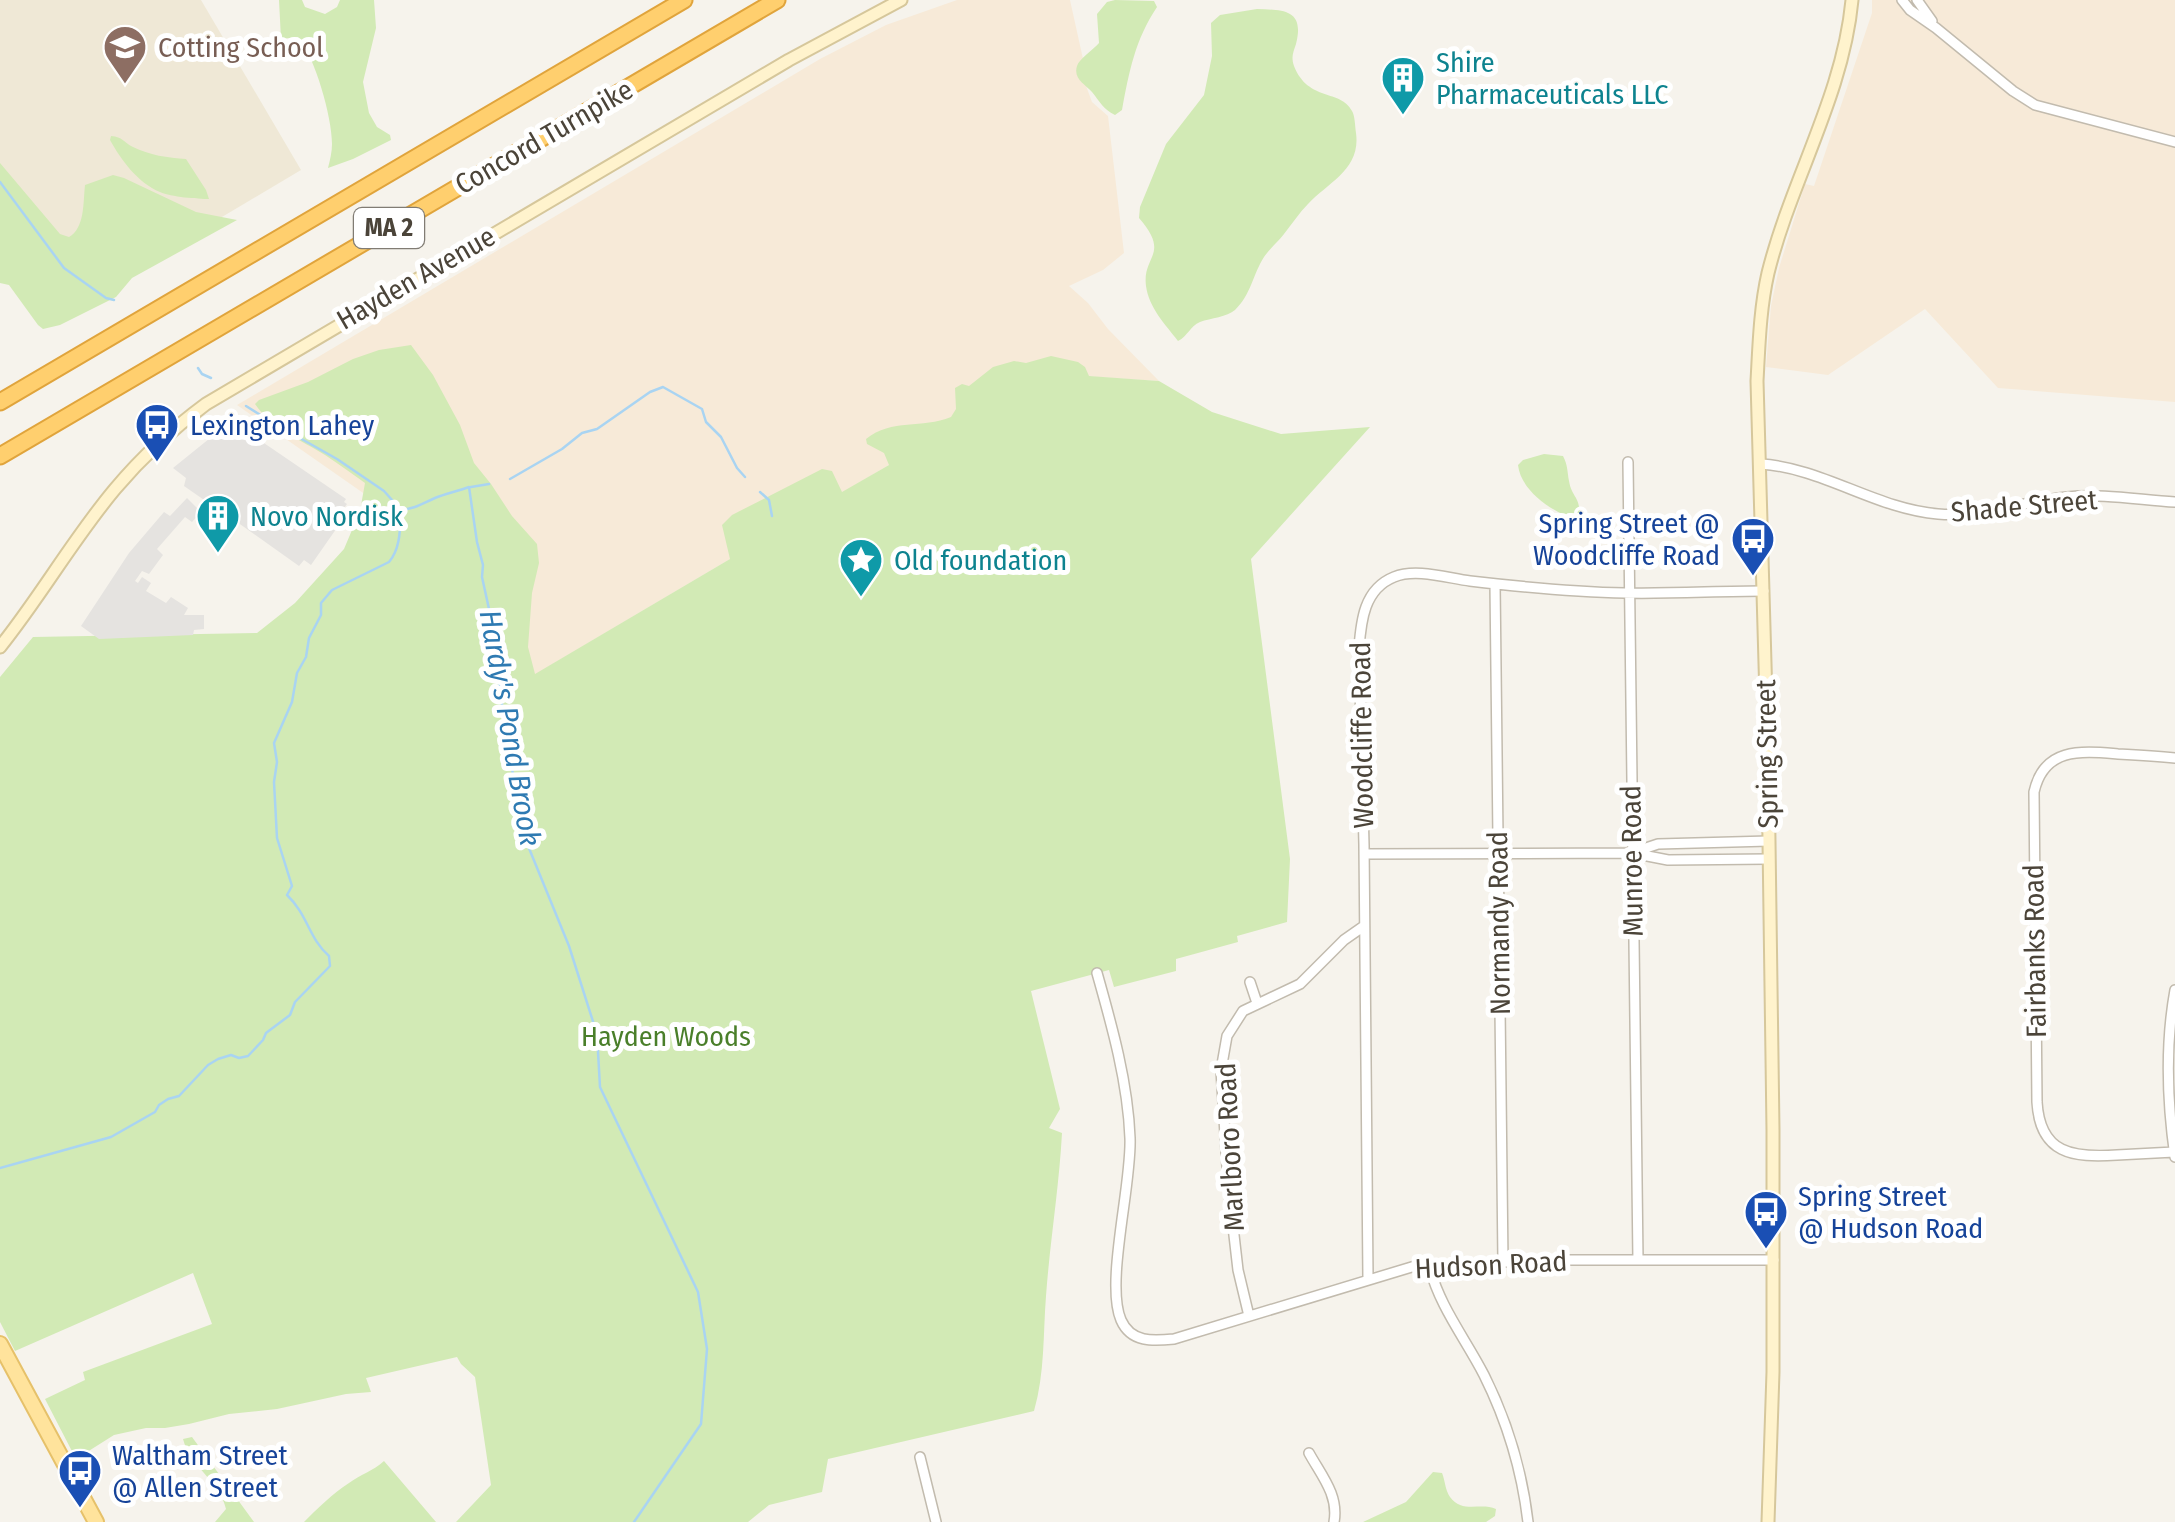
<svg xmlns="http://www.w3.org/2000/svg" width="2175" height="1522" font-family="'Fira Sans Condensed',sans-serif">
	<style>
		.commercial { fill: #f7ead8 }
		.education { fill: #efe8d6 }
		.green { fill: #d2eab5 }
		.parking { fill: #e5e3e0 }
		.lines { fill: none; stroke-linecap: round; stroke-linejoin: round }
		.stream { stroke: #a9d4f2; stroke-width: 2.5 }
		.street-casing { stroke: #c2bbae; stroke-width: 12 }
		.secondary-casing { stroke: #d6c79b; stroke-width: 15 }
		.primary-casing { stroke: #e6c16a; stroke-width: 18 }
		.highway-casing { stroke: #e0a43c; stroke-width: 19 }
		.street { stroke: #fff; stroke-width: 9 }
		.secondary { stroke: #fff3cd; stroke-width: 11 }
		.primary { stroke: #ffe39c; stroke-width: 14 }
		.highway { stroke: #ffcf6e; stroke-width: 15 }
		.labels { text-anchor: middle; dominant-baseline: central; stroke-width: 10; stroke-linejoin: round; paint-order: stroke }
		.shield { fill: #fff; stroke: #817c74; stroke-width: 2.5 }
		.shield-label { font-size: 25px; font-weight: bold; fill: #4b4439 }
		.education-label { font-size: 28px; fill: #785e54; stroke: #fff; text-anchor: start }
		.culture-label { font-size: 28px; fill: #0d838f; stroke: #fff; text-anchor: start }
		.street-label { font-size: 28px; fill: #4b4439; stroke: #fff }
		.transit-label { font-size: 28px; fill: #164399; stroke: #fff; text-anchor: start }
		.park-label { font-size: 28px; fill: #4a7f2a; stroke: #fff }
		.water-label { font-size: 30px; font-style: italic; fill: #2e7ab2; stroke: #fff }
	</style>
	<rect width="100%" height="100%" fill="#f6f3ec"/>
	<path class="commercial" d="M 957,0 L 1070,0 L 1087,77 L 1085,83 L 1092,102 L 1108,116 L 1124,253 L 1103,270 L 1069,286 L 1088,303 L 1108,329 L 1159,381 L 1050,374 L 889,465 L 433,735 L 399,518 L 237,405 L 820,59 L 886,25 Z
		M 1872,0 L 2175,0 L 2175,402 L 1998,388 L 1925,309 L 1828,375 L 1766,367 L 1771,306 L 1779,268 L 1805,184 L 1814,186 L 1872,13 Z"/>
	<path class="education" d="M 0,0 L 201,0 L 301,170 L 99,290 L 0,197 Z"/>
	<path class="green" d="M 279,0 L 302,0 L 305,7 L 325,14 L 337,7 L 340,0 L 374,0 L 376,28 L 363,82 L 369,113 L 377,127 L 390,135 L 391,140 L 353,159 L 328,168 C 330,160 332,152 332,144 C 332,117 315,57 298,37 L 281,39 Z
		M 1115,0 L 1154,1 L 1157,7 C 1135,40 1129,72 1122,110 L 1115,115 C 1103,109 1100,102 1092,92 C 1085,84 1073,79 1077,66 C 1079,59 1093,50 1099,43 L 1097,14 L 1107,2 Z
		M 1257,9 C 1283,10 1305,9 1296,44 C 1293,53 1291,57 1294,66 C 1308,102 1341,89 1352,111 C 1355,116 1355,126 1356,133 C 1361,169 1329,182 1308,204 C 1299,213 1292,224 1284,234 C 1278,242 1270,248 1264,257 C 1253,274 1251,295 1235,310 C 1227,317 1211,318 1200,322 C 1190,326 1188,336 1178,341 C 1165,324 1149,308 1146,286 C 1142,255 1171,255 1139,218 L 1140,207 L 1166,144 L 1204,95 L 1212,56 L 1211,23 L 1220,15 Z
		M 111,136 C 123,137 123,142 133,147 C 149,155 168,158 186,159 L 206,190 L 209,199 C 198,199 171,197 160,192 C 138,183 121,160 110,140 Z
		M 0,163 L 60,234 L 69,237 C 85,228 83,203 85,185 L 113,175 L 124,178 L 196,212 L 237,220 L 132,278 L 116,297 L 60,325 L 43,329 L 38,325 L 9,285 L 0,283 Z
		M 411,345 L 433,375 L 460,425 L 474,463 L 491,484 L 512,516 L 537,544 L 539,563 L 532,593 L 528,647 L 535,674 L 730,559 L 722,525 L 732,515 L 822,469 L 832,471 L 842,492 L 889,465 L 884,453 L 867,444 L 866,439 C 892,418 922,429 951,417 L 956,409 L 955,388 L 962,384 L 969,386 L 993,367 L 1014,361 L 1026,363 L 1051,356 L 1078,362 L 1085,367 L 1089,376 L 1159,381 L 1212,412 L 1281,434 L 1370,427 L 1251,559 L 1290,859 L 1287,922 L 1237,936 L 1238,942 L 1176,959 L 1176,971 L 1114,987 L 1109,970 L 1031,991 L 1060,1109 L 1049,1128 L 1062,1133 C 1059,1188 1050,1241 1046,1296 C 1043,1334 1045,1373 1034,1411 L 828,1459 L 822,1492 L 769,1505 L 748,1522 L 456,1522 L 491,1485 L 475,1377 L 461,1364 L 457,1357 L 366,1378 L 371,1392 L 346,1394 L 277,1409 L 229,1414 L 189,1424 L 165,1428 L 146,1428 L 114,1435 L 76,1459 L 45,1399 L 85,1380 L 83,1372 L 212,1324 L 193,1273 L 15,1351 L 0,1322 L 0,677 L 33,637 L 257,633 L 295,603 L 344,549 L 360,511 L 365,483 C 352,474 339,464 325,455 C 301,440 272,429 255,404 L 259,400 L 308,382 L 353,359 L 379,350 Z
		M 1544,454 L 1563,456 C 1568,466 1567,470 1569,481 C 1572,499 1582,496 1579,521 C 1554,513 1521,492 1518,465 L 1523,460 Z
		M 192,1437 L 254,1522 L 215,1522 L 226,1509 C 220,1481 190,1467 183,1439 Z
		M 384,1461 L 436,1522 L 304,1522 C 318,1508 332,1494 349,1483 C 361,1474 373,1471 384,1461 Z
		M 1433,1472 L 1442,1473 C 1445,1480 1445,1490 1450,1497 C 1462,1514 1481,1502 1496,1509 L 1495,1516 L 1486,1522 L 1363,1522 L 1406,1502 Z"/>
	<path class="parking" d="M 225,426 L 238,434 L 242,428 L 346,499 L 344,502 L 347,504 L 344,508 L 348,512 L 311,565 L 304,560 L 299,566 L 237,522 L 241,516 L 235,511 L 230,518 L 184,486 L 186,478 L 173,468 Z
		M 187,498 L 201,512 L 192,522 L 185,517 L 157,549 L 163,555 L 149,574 L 142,571 L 135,581 L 138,583 L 142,577 L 151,583 L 146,591 L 166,603 L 171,597 L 188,608 L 184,615 L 204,615 L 204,629 L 194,630 L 193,635 L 99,639 L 81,626 L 129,553 L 164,512 L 170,516 Z"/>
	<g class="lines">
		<path class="stream" d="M 0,182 L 64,268 L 106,298 L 114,300
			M 198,368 L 202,374 L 211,378
			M 246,406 L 262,416 L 277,430 L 291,433 L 337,459 L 384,491 L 401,510 C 417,508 421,504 435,498 C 445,494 458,491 469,487 L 477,542 L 483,565 L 482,577 L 489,609 L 507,741 L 524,836 L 569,946 L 597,1034 L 600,1087 L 698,1292 L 707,1349 L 701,1424 L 634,1522
			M 510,479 L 562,449 L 582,433 L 597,429 L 650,392 L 663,387 L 702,409 L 706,422 L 721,437 L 737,468 L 745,477
			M 471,487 L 489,484
			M 760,492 L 769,500 L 772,516
			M 0,1168 L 111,1137 L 155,1112 L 159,1105 L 168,1099 L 179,1096 L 208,1065 L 218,1059 L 231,1055 L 239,1058 L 248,1056 L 263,1040 L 266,1033 L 290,1015 L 295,1002 L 330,966 L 329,956 C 309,939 308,915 287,895 L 292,886 L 277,838 L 274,782 L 277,762 L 274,743 L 292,702 L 297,673 L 306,657 L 309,638 L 321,615 L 321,603 L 332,590 L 389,562 C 401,548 400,527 401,510"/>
		<defs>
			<path id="street" d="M 1902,0 L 1910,10 L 1936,28 L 2013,91 L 2035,105 L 2175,142
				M 1917,0 L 1932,21
				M 1628,462 L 1638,1260
				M 1761,464 C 1823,468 1876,509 1938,514 C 1981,518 2025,501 2067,497 C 2103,493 2140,500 2175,502
				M 1495,584 L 1503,1262
				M 1634,852 L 1658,844 L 1769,841
				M 1364,854 L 1632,853 L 1668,860 L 1769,859
				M 1097,973 C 1112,1026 1128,1083 1130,1138 C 1132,1184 1105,1283 1121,1320 C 1131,1343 1153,1341 1174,1339 L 1415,1266 L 1549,1260 L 1774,1260
				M 1250,982 L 1257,1003
				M 2174,1152 C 2155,1153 2136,1154 2117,1155 C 2073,1158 2040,1154 2037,1102 L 2034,792 C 2044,747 2081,751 2118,754 C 2137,755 2156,756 2175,758
				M 2175,1157 C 2167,1101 2165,1045 2175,990
				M 1429,1265 C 1439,1306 1465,1338 1484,1375 C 1507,1421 1522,1471 1528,1522
				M 1368,1279 L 1364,845 L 1359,648 C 1361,621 1364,589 1394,577 C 1416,568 1447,578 1470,581 C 1522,587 1573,592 1625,593 C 1671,594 1718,591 1764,591
				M 1249,1316 L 1238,1270 L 1228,1183 L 1221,1070 L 1227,1036 L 1243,1011 L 1300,984 L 1344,940 L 1364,926
				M 1309,1453 C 1321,1475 1339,1495 1334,1522
				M 920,1457 L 936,1522"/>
			<path id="secondary" d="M 0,647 C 41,596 73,539 115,489 C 142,457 172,429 206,404 L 789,60 L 901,0
				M 1768,1522 L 1773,1372 L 1773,1130 L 1768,769 L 1757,381 C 1759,345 1760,308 1768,273 C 1791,180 1843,96 1852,0"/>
			<path id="primary" d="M 0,1344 L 96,1522"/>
			<path id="highway" d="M 0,402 L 684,0
				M 0,456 L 777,0"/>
		</defs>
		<use href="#street" class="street-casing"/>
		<use href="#secondary" class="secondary-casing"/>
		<use href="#primary" class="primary-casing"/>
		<use href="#highway" class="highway-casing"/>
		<use href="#street" class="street"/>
		<use href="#secondary" class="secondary"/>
		<use href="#primary" class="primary"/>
		<use href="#highway" class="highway"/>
	</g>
	<defs>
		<symbol id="school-pin" viewBox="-11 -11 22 30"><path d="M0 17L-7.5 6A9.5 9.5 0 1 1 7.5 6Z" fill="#8d6e63" stroke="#fff"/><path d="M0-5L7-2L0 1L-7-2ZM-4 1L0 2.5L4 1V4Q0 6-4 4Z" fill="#fff"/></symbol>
		<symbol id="building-pin" viewBox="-11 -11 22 30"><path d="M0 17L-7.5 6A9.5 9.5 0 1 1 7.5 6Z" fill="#0f9aa8" stroke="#fff"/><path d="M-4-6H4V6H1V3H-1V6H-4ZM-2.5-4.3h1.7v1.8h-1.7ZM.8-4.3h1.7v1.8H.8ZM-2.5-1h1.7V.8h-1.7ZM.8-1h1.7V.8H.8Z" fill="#fff"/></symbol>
		<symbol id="bus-pin" viewBox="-11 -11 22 30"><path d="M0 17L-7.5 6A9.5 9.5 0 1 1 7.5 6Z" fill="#1a4fb4" stroke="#fff"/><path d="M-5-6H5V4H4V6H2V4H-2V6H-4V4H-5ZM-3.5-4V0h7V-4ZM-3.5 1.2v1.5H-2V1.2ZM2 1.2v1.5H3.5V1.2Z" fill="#fff"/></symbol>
		<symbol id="sight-pin" viewBox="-11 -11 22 30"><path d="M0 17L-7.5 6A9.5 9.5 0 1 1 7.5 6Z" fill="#0f9aa8" stroke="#fff"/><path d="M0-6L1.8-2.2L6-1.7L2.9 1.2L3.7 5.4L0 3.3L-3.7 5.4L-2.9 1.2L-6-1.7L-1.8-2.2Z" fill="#fff"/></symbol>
	</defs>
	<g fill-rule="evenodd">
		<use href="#school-pin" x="100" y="22" width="50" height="68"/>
		<use href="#building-pin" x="1378" y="53" width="50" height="68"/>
		<use href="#bus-pin" x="132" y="400" width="50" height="68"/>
		<use href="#building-pin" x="193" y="491" width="50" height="68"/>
		<use href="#bus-pin" x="1728" y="514" width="50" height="68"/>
		<use href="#sight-pin" x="836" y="535" width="50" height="68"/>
		<use href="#bus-pin" x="1741" y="1187" width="50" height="68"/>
		<use href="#bus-pin" x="55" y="1446" width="50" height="68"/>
	</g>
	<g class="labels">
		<rect class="shield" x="354" y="208" width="70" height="40" rx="8"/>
		<g class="shield-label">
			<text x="389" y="228">MA 2</text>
		</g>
		<g class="education-label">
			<text x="158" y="47">Cotting School</text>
		</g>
		<g class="culture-label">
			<text x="1436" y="62">Shire<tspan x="1436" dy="32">Pharmaceuticals LLC</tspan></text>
			<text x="250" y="516">Novo Nordisk</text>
			<text x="894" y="560">Old foundation</text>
		</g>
		<g class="street-label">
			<text transform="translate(544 137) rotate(-30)">Concord Turnpike</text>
			<text transform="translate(416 278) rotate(-30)">Hayden Avenue</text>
			<text transform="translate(2024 506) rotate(-5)">Shade Street</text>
			<text transform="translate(1362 735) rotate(-91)">Woodcliffe Road</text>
			<text transform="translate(1767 754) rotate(-91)">Spring Street</text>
			<text transform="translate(1632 861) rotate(-91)">Munroe Road</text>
			<text transform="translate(1499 923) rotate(-91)">Normandy Road</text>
			<text transform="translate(2035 951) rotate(-91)">Fairbanks Road</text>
			<text transform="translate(1230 1147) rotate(-93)">Marlboro Road</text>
			<text transform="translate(1491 1265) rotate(-3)">Hudson Road</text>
		</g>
		<g class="transit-label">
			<text x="190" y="425">Lexington Lahey</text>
			<text x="1720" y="523" text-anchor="end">Spring Street @<tspan x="1720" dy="32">Woodcliffe Road</tspan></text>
			<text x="1798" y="1196">Spring Street<tspan x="1798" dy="32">@ Hudson Road</tspan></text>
			<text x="112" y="1455">Waltham Street<tspan x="112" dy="32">@ Allen Street</tspan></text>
		</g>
		<g class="park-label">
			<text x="666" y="1036">Hayden Woods</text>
		</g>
		<g class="water-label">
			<text transform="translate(510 728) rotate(80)">Hardy's Pond Brook</text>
		</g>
	</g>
</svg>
